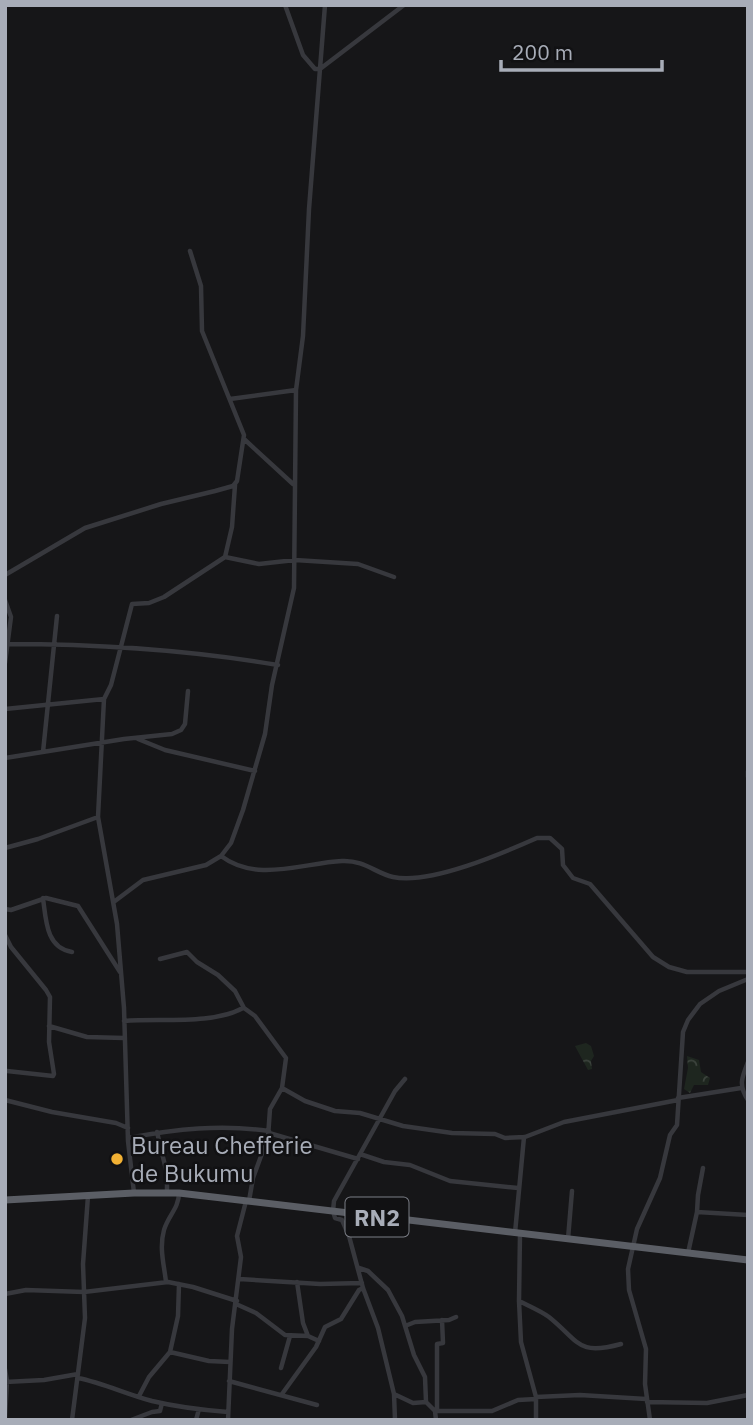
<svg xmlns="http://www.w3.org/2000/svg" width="753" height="1425" font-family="'IBM Plex Sans',sans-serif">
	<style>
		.forest { fill: url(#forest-crowns) }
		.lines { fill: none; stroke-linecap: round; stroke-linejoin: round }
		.minor { stroke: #37383d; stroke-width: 4.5 }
		.trunk { stroke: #5b5e65; stroke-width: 7 }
		.poi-dot { fill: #f2b134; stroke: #111113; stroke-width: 2.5 }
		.labels { text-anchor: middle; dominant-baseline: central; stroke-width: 5; stroke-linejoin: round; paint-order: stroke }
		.shield { fill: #111113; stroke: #7b7e86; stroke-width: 2 }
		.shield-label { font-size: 23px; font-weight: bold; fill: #a8adb8 }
		.poi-label { font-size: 24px; fill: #a8adb8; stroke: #111113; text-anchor: start }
	</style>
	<defs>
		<pattern id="forest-crowns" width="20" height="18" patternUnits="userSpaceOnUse" patternTransform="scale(1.75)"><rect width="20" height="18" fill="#1e261f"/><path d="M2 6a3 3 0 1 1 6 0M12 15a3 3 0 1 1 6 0" fill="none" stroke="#3c433d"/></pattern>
	</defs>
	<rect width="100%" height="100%" fill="#161618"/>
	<path class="forest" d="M 586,1043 L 591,1046 L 594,1056 L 591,1061 L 592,1069 L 588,1070 L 575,1046 Z
		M 687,1056 L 699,1060 L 701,1072 L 710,1078 L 708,1085 L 694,1085 L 690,1093 L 684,1089 L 688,1068 Z"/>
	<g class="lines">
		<path class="minor" d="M 285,5 L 303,55 L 315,69 L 320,69 L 404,5
			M 230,399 L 296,390
			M 244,439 L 293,484
			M 225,557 L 232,527 L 235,485
			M 5,575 L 85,528 L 161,504 L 215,491 L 233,486 L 237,481 L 244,435 L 202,331 L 201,286 L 190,251
			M 5,600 L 11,617 L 5,663
			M 8,644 C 98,644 189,650 278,665
			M 5,709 L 104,699
			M 138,739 L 165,750 L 255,771
			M 43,752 L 57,616
			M 5,758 L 124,739 L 172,734 L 181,730 L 185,724 L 188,691
			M 748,771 L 748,777
			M 5,848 L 38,839 L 98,817
			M 221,856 C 257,883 302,863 342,861 C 365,860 375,873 393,877 C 430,885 503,853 537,838 L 550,838 L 562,849 L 563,865 L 573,878 L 590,884 L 653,957 L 669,967 L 687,972 L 748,972
			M 43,898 C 46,920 46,948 72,952
			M 115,901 L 143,880 L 206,865 L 221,856 L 231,843 L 243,810 L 265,734 L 272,685 L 294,588 L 296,390 L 303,336 L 309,209 L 325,5
			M 5,909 L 11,910 L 46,898 L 78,906 L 120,972
			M 5,935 L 11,947 L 46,990 L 50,997 L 49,1042 L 54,1074 L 53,1076 L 7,1071
			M 160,959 L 187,952 L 197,962 L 218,975 L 235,991 L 244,1008 L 255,1016 L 286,1058 L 282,1088 L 270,1109 L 268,1137 L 253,1178 L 249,1201
			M 124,1021 C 160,1018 212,1025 243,1008
			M 49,1026 L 87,1037 L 124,1038
			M 748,1062 C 742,1077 738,1085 748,1100
			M 282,1088 L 305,1101 L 335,1111 L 360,1113 L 403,1126 L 452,1133 L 495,1134 L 505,1138 L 525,1137 L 564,1122 L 678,1100
			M 678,1098 L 741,1088
			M 5,1100 L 52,1112 L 116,1123 L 128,1128
			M 157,1132 L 167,1174 L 167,1193
			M 269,1133 L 358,1159
			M 128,1138 C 176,1129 221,1124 269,1131
			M 360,1154 L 384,1162 L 410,1165 L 450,1181 L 518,1188
			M 134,1193 L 128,1141 L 124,1008 L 117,924 L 98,817 L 104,699 L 111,685 L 132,604 L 149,603 L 164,597 L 225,557 L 259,564 L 295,560 L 358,564 L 394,577
			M 697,1212 L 748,1215
			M 515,1233 L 524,1137
			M 520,1234 L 519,1301 L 521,1342 L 536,1397 L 536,1420
			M 568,1239 L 572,1191
			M 688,1253 L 697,1212 L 698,1195 L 703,1168
			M 359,1268 L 368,1271 L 388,1290 L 402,1316 L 414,1355 L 425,1377 L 426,1402 L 435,1411 L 492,1411 L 518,1400 L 536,1399
			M 239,1279 L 320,1284 L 362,1283
			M 166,1282 C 164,1264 159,1248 164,1230 C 168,1216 179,1208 179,1193
			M 297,1282 L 303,1323 L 308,1336 L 319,1341
			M 5,1294 L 26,1290 L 84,1292 L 168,1282 L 193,1287 L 237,1301
			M 519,1301 C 529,1306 541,1311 549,1317 C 580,1342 577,1356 621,1344
			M 236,1304 L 256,1313 L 285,1335 L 308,1336
			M 405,1326 L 415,1322 L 449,1320 L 456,1317
			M 170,1352 L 178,1316 L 179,1284
			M 281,1368 L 290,1336
			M 5,1369 L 7,1381 L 5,1418
			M 78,1378 C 103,1383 126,1394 152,1401 C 177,1407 202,1410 228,1412
			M 229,1381 L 317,1405
			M 5,1382 L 44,1380 L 78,1374
			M 282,1394 L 316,1347 L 325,1327 L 341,1319 L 359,1290 L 363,1288
			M 394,1394 L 413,1403 L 426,1402
			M 139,1396 L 149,1377 L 170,1352 L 209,1361 L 230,1362
			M 536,1397 L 580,1395 L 646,1399
			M 647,1402 L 707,1403 L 748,1395
			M 435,1411 L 436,1420
			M 437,1411 L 437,1344 L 443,1343 L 442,1320
			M 72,1420 L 85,1318 L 83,1264 L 88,1196
			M 131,1420 L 152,1412 L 160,1411 L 162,1403
			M 196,1420 L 199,1409
			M 228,1420 L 232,1329 L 241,1257 L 237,1236 L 246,1201
			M 395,1420 L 394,1394 L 378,1328 L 363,1288 L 349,1236 L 342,1220 L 335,1218 L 333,1211 L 334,1201 L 395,1091 L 405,1079
			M 650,1420 L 645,1384 L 646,1349 L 629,1290 L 628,1269 L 637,1229 L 660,1178 L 670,1135 L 677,1125 L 683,1032 L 688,1020 L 700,1004 L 719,991 L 748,979"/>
		<path class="trunk" d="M 5,1200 L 134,1193 L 179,1193 L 748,1260"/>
	</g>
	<circle class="poi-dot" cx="117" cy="1159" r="7"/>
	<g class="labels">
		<rect class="shield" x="345.5" y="1197.5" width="63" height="39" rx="5"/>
		<g class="shield-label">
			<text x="377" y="1217">RN2</text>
		</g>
		<g class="poi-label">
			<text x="131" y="1145">Bureau Chefferie<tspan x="131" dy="28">de Bukumu</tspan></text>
		</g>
	</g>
	<rect width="753" height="1425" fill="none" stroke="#a8adb8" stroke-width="14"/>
	<path d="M501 60v10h161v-10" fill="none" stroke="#a8adb8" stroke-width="3.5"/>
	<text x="512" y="60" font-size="21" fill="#a8adb8" stroke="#111113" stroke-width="5" paint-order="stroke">200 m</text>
</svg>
